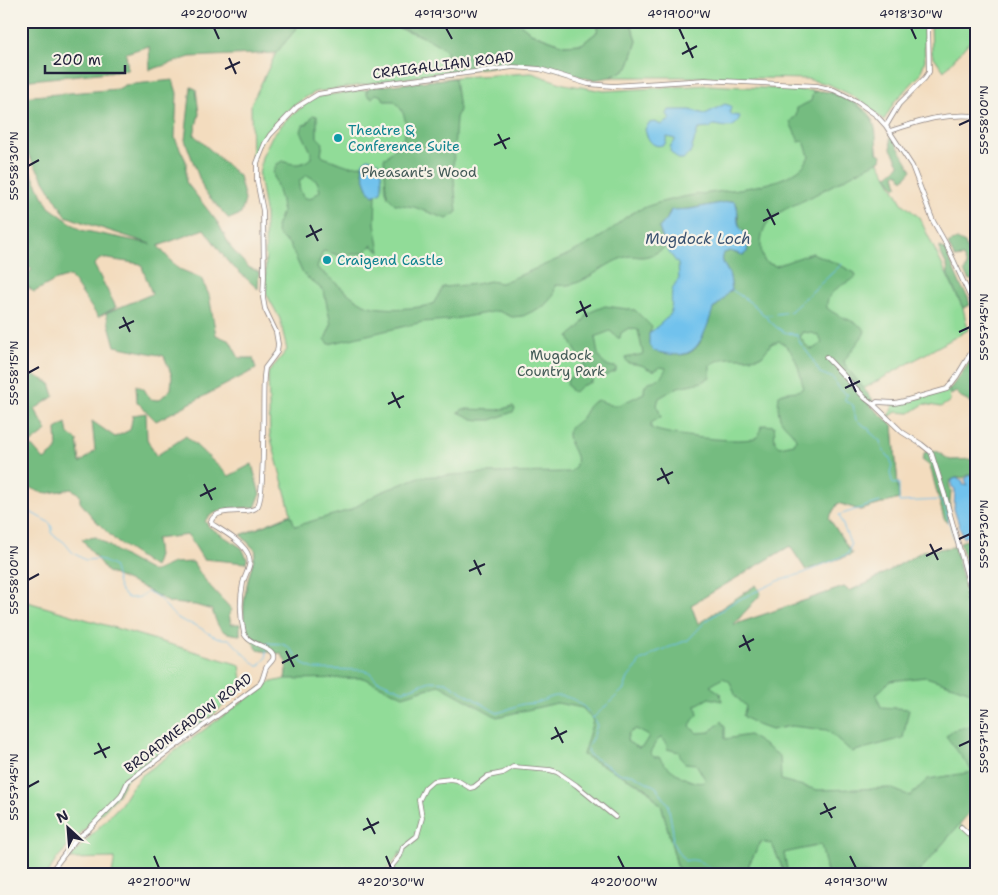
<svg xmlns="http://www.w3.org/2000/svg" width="998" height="895" font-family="'Shantell Sans',sans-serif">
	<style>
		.green { fill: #91dc98; stroke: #5a7f6a; fill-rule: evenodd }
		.forest { fill: #74bc80; stroke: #4b6f5e; fill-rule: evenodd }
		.water { fill: #71c2ed; stroke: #4a7294 }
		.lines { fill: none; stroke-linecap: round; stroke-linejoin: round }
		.stream { stroke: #71c2ed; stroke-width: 1 }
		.minor-casing { stroke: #8a7f7c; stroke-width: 5.5 }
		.minor { stroke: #fff; stroke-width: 4 }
		.ticks { fill: none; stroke: #22223b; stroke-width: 2 }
		.culture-dot { fill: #0f9aa8; stroke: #f7f3e8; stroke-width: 2 }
		.labels { text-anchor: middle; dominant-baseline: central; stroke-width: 4.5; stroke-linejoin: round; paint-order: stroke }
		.street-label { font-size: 14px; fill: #22223b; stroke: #f7f3e8 }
		.culture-label { font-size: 14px; fill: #0d838f; stroke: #f7f3e8; text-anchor: start }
		.park-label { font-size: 14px; fill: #435a57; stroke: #f7f3e8 }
		.water-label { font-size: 15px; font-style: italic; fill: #3a5270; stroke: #f7f3e8 }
		.neatline { fill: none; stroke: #22223b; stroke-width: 2 }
		.ticks-label { font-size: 12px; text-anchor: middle; fill: #22223b }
	</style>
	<rect width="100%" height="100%" fill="#f7f3e8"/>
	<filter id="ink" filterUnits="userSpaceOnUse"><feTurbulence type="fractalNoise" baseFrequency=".02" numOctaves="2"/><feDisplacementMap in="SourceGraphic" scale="10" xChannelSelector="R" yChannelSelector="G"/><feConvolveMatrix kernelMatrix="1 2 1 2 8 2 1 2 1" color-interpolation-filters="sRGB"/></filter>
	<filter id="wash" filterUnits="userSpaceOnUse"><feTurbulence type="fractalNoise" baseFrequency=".0096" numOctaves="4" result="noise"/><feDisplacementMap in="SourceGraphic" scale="20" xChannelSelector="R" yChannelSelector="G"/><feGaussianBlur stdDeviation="1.12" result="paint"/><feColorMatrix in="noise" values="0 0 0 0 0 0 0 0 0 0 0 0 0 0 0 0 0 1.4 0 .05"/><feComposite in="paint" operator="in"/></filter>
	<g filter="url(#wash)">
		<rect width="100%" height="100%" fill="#f3dcbe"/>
		<path class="green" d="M 292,21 L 373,21 L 393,26 L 430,39 L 446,50 L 447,72 L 316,92 C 295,101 266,128 256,149 C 254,154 253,160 252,165 L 251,104 L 276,53 L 297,28 Z
			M 517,21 L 599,21 L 597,32 L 582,44 L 564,45 L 531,33 Z
			M 630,21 L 924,21 L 925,60 L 920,75 L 895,101 L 884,120 L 853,96 L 828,84 L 807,79 L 709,77 L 611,77 L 628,68 L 637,41 Z
			M 931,21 L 977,21 L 977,33 L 944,71 L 932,54 Z
			M 532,73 L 564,84 L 604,91 L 709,85 L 833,92 L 855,102 L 869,113 L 873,120 L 879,162 L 902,203 L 919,217 L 963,308 L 968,330 L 863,389 L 873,400 L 870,405 L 893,426 L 899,499 L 860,510 L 838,503 L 829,518 L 852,554 L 806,570 L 790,546 L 691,605 L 698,624 L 756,585 L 761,594 L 733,625 L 844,587 L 849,591 L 868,583 L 923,551 L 954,547 L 977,631 L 977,818 L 970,812 L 959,824 C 983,843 977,846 977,874 L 787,874 L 763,814 L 680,869 L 687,874 L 390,874 L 390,869 L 401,858 L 400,851 L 399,855 L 387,869 L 388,874 L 112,874 L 115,858 L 69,859 L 121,804 L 131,788 L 141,776 L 268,683 L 285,679 L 287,664 L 282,654 L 258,650 C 255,645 250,639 248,633 C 237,610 250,574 256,551 L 241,535 L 291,514 L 270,435 L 268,373 L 287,350 L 280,319 L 266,293 L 265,211 L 259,175 L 262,157 L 272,136 L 286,120 L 312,99 L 320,96 L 458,77 ZM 567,704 L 584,706 L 665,809 L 678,869 L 662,807 L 646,788 L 583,755 L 593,721 L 583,708 Z
			M 949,390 L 950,401 L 941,407 L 924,404 L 910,413 L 896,412 L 889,417 L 893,405 Z
			M 21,600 L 240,665 L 243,688 L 215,713 L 176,744 L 126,780 L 118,795 L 104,811 L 81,833 L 58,857 L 47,874 L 21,874 Z
			M 761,842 L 772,844 L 785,874 L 747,874 L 749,864 Z"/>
		<path class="forest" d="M 21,21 L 292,21 L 297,28 L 276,53 L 190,57 L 150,70 L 149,46 L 126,53 L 128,70 L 21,81 Z
			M 373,21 L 517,21 L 531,33 L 564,45 L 582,44 L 597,32 L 599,21 L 630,21 L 637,41 L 628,68 L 611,77 L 593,80 L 538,65 L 510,65 L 447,72 L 446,50 C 424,34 399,27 373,21 Z
			M 455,78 L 459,110 L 456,118 L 453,168 L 457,212 L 447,219 L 414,207 L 395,204 L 388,197 L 386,190 L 384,158 L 387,157 C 391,150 399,145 403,138 C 409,124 404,110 394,101 L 384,101 L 382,96 L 376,94 L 372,98 L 368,96 L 366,92 L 369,88 L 372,87 Z
			M 173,80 L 177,93 L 175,138 L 186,161 L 186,182 L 218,223 L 231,248 L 248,267 L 259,272 L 258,289 L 228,262 L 204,229 L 158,246 L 177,268 L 201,278 L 209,295 L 216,335 L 230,341 L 239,358 L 253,358 L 256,369 L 156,421 L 137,402 L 136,385 L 144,389 L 150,399 L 159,400 L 171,389 L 172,376 L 164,356 L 115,346 L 106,313 L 152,294 L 141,264 L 101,258 L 94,265 L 116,307 L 98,317 L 70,276 L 54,281 L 34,292 L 22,282 L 32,269 L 21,264 L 21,154 L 49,207 L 81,230 L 151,244 L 82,222 L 66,216 L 21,143 L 21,97 L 118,89 L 125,85 Z
			M 191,87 L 196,89 L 199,114 L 194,135 L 239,176 L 245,200 L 241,214 L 229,219 L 204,191 L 185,140 Z
			M 823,91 C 839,95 865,106 873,122 C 877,130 876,144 877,153 L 882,155 L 881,160 C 856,172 833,185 809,198 C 795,205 774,212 766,225 C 760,235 759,252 765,262 L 776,266 L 812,253 L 838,264 L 855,273 L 856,277 C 844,285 825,291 827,308 C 839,318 854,319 865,330 L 864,334 L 844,361 L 845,365 L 873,400 L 870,405 L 893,426 L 899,499 L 860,510 L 838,503 L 829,518 L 852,554 L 806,570 L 790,546 L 691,605 L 698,624 L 756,585 L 761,594 L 733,625 L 844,587 L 849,591 L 868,583 L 923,551 L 954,547 L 977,631 L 977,694 L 926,677 L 890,681 L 876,695 L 881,707 L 909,709 L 903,738 L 852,752 L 827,730 L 791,726 L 771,730 L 757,725 L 743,716 L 746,706 L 736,697 L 730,682 L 723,678 L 710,686 L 720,693 L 722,701 L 709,698 L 696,705 L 698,715 L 693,720 L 690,726 L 697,733 L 710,732 L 721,721 L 725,727 L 725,739 L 749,735 L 780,756 L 781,780 L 818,790 L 890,788 L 910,796 L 928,779 L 973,772 L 946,736 L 953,730 L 977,724 L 977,818 L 970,812 L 917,874 L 818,874 L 827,872 L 821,845 L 784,853 L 788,874 L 785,874 L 772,844 L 761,842 L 749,864 L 747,874 L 687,874 L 680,869 L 678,869 L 662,807 L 646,788 L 583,755 L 593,721 L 583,708 L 557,703 L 497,717 L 439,685 L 403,696 L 363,678 L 285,679 L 287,664 L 282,654 L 258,650 C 255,645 250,639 248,633 C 237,610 250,574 256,551 L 241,535 L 291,515 L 295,526 L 350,510 L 379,493 L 419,477 L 484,473 L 570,472 C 586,459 568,449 568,434 C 568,426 580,422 583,416 C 588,408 589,403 598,400 L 611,405 L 619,405 L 644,393 C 644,377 653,385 661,376 C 662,376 666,369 666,368 L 660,367 C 653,374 648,368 641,365 C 637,364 632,364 628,363 L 625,358 L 643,354 L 638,330 L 629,328 L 621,333 L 620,338 L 618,338 L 610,331 L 595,337 C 598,353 597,366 616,367 L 616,371 L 603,377 L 597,374 L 593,376 L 592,382 L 581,386 L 575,392 L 571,391 L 567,384 L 568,379 L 573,376 L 579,375 L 585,367 C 581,356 572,348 569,336 L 580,327 L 588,313 L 605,306 L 635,310 L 652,327 L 649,334 L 662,353 C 671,353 681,357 689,353 C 705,346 705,322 713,309 C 716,306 719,304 722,301 C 726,296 726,293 732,290 C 731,286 731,281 730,277 C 728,268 719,263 724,253 L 730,251 L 738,254 L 747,252 L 748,241 L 744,230 L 739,225 L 737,205 L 731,201 L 690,209 L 670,211 L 667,219 L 659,228 L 666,246 C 660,252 649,257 641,257 C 636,257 631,255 626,257 C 600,264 585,289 555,285 L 554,295 L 544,306 L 523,316 L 512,317 L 498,311 L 448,320 L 423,322 L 329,344 L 325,339 L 331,325 L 324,291 L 303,274 L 290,245 L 278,235 L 276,227 L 282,212 L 281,201 L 273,173 L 277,164 L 283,161 C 293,165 302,166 311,158 L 311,152 L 301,131 L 303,125 L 307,124 L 313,115 L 317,116 L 317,137 L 323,143 L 321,154 L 323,157 L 349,166 L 362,165 C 362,173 368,190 373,196 L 376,195 L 375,223 L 380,252 L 371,245 L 366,252 L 342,256 L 323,251 L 317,268 C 333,279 347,295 364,304 C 378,311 418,309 433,304 C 436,298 440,294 443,287 L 476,284 L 490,281 L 501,283 L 516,277 C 546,264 578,252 605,234 C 614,229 620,220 629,215 C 645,205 665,201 683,197 C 716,190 778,190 803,166 C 806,164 807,159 809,156 L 804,141 L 799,142 C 796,134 792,129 790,121 L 796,116 L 797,108 L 811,101 L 813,92 ZM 307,175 L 317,181 L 320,191 L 310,199 L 303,197 L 299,187 L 300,180 ZM 802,332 L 812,333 L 819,336 L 822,343 L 813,349 L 808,348 L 800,337 ZM 779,341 C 795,349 799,369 803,386 L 802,389 C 795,393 787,390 779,395 C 778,404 777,416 783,423 C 788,429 792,431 796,439 L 794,444 L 779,447 C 772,441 776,435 774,426 L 765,425 L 761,426 C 760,430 760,435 757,437 C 746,445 664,435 651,428 L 651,423 L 661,417 L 657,405 L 659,398 L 678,387 L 702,382 L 710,377 L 710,365 C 731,352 741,362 762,356 L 771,344 ZM 636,729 L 649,736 L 643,746 L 639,748 L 628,742 L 627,739 L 629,733 ZM 661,738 L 666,742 L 667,749 L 679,752 L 681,759 L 685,763 L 696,764 L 705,779 L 704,782 C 691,786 666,768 659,757 L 654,757 L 651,754 C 653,747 655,741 661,738 Z
			M 892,137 L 912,170 L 903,180 L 898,173 L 895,175 L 898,186 L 896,188 L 887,176 L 900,165 L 891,149 L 890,138 Z
			M 957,239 L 965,243 L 969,257 L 973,261 L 977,261 L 977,282 L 968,279 L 964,272 L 967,266 L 963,257 L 955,258 L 948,244 Z
			M 940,247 L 945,249 L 961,286 L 968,297 L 970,305 L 963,308 L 948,276 L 947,266 L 940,252 Z
			M 21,329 L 26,341 L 24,362 L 29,373 L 50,383 L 54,396 L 35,409 L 47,431 L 30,444 L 44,460 L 57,450 L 56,429 L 66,423 L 68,434 L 77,440 L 80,463 L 95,451 L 92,421 L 115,437 L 130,430 L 133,415 L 146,413 L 147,439 L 156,456 L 186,436 L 229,476 L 252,464 L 260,495 L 255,508 C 241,507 213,508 205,521 L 209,527 L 242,548 L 247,559 L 246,563 L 203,559 L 188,535 L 156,539 L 158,556 L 154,567 L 117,542 L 93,518 L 80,502 L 80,496 L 77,492 L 71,489 L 49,493 L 40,492 L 21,484 Z
			M 977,347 L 975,361 L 977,364 L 977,407 L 976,405 L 963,399 L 956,392 L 951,395 L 949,390 L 967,366 Z
			M 513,406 L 515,409 L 513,412 L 491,420 L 480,420 L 473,419 L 458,412 L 463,409 L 498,410 Z
			M 936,451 L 950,460 L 977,459 L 977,477 L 971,474 L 963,478 L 959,477 L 951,480 L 949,484 L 951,491 L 948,522 L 944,519 L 930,466 L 922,460 L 925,452 Z
			M 96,537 L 127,558 L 153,572 L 173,563 L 193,562 C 205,583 217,593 232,610 L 229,614 L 231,624 L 240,624 L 240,635 C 219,633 219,629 212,610 L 195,605 L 170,603 L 142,587 L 107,572 L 82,539 Z
			M 977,537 L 968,546 L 977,573 L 977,605 L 960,542 Z"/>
		<path class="water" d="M 725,104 L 731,106 L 730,112 L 732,115 L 740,116 C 735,132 726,126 713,125 L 710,128 L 699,129 L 697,132 L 690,154 L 683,159 L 678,159 L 670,151 L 671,145 L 675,141 L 675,139 L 667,137 L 665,144 C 653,150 647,139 645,129 L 649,123 L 655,122 L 661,125 L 670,120 L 667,114 L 669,110 L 690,110 L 705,114 Z
			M 368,158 L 378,162 C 382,169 383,184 381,192 L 373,196 C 367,189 361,171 363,162 Z
			M 731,201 L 735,202 C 739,209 737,215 738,222 C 740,234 751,231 747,252 L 743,255 L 730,251 L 724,253 C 719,263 728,268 730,277 C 731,281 731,286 732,290 C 726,293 726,296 722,301 C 719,304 715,306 713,309 C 711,314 710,319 708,324 C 696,356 686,359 654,351 L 649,345 L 649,334 L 670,315 C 674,301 667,291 679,279 L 678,264 L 667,250 L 659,228 L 667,219 L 671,210 L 690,209 Z
			M 970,475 L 974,475 L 977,479 L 975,485 L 977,487 L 977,536 L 974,533 L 963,538 L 954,509 L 955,489 L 952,487 L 951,483 L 953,479 L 958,478 L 963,481 L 963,485 L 967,485 L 965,479 Z"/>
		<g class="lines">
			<path class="stream" d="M 732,290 L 754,305 L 776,327 L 784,332 L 797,335 L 800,343 L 811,357 L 820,373 L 833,378 L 839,388 L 846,394 L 848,394 L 845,398 L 845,400 L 853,405 L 856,420 L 869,429 L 870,432 L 880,441 L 883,450 L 890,458 L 892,464 L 890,473 L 893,484 L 899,483 L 899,502 L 940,500 L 945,508 L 977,621
				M 776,314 L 790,312 L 842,264
				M 763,315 L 772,315
				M 21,507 L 50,523 L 52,528 L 52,534 L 64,542 L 72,552 L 85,560 L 99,559 L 113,566 C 119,580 115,589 128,598 C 137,598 141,598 147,592 C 160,594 166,609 176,617 C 183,622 190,623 197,626 C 209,633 215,639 229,639 L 257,666 L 260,666 C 264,657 268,663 266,650
				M 266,646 L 267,643 L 282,644 L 289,647 L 304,665 L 314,669 L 362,670 L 370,673 L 377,680 L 403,691 L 430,681 L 446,682 L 497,713 C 506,711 514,706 523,704 C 528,703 533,704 539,702 C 545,700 551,696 557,696 C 577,696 588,709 597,725 L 594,735 L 587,747 L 588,754 L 621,774 L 632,774 L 656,787 L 668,804 L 673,832 L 672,842 L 680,855 L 685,861 C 696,857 709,865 715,874
				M 593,718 L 624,689 L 628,678 L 636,668 L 640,661 L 648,658 L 654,653 L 688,640 L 706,621 L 732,603 L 778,581 L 804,573 L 848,554 L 851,545 L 839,515 L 880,502"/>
		</g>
	</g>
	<g filter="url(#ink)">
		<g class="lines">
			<defs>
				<path id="minor" d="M 886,126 L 899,104 L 925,78 L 929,72 L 928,21
					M 890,131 C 921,121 943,113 977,116
					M 977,343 L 957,376 L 947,389 L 904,401 L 895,403 L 877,402 L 874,405 L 902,432 L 921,444 L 931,452 L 945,496 L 977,612
					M 826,357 L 865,398 L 874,405
					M 961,827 L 977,842
					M 49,874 L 76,839 L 88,830 L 121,796 L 128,781 L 259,685 C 264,679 263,675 266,668 C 268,664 271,663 273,659 C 277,646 248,646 244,633 C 240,617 240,598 243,583 C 245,574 252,566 249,557 C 246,544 223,531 212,524 L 211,521 C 218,505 249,516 257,507 C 266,499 262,395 264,376 L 265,368 L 277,352 L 278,344 L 276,332 L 265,309 L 263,298 L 264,276 L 263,211 L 257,181 L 257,163 L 265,143 L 270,135 L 297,107 L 318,94 L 366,86 L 513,67 L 540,69 L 588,84 L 613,86 L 705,80 L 817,86 L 834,90 L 856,101 L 876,115 L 886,126 L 912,166 L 933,221 L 946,244 L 970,296 L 977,322
					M 389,874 L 391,867 L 400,856 L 403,847 L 417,836 L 422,818 L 419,800 L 425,788 L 433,781 L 451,779 L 457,780 L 470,788 L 474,787 L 488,776 L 503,773 L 513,767 L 550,770 L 557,772 L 576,785 L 615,817"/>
			</defs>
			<use href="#minor" class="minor-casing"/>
			<use href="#minor" class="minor"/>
		</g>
	</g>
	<path class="ticks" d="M 214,28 L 219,39M 446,28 L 452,39M 679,28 L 684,39M 911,28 L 916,39M 686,42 L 693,58M 682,54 L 697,46M 229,58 L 236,74M 225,69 L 240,62M 959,125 L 970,120M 498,134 L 506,149M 494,145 L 510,138M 28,166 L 39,160M 767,209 L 775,225M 763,221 L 779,213M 310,225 L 318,241M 306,237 L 322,229M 580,301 L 587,317M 576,313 L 591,305M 123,317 L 130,332M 119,328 L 134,321M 959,332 L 970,327M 28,373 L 39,367M 849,377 L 856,392M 845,388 L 860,381M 392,392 L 400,408M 388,404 L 404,396M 661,468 L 669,484M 657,480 L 673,472M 204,484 L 212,500M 200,496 L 216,488M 959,539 L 970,534M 930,544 L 938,560M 926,556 L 942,548M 474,560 L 481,575M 469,571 L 485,564M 28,580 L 39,574M 743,635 L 750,651M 739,647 L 754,639M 286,651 L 294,667M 282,663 L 298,655M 555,727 L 563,743M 551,739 L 567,731M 98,743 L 106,758M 959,746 L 970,741M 94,754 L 110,747M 28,787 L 39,781M 824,803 L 832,818M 820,814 L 836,807M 367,818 L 375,834M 363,830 L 379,822M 154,856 L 159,868M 386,856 L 391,868M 618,856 L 624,868M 850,856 L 856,868"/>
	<g class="culture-dot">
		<circle cx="338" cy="138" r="5"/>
		<circle cx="327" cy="260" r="5"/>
	</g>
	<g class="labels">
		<g class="street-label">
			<text transform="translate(443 65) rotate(-7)">CRAIGALLIAN ROAD</text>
			<text transform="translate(188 723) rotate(-37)">BROADMEADOW ROAD</text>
		</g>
		<g class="culture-label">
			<text x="348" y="130">Theatre &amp;<tspan x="348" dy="16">Conference Suite</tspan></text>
			<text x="337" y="260">Craigend Castle</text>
		</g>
		<g class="park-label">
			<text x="419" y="172">Pheasant's Wood</text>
			<text x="561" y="355">Mugdock<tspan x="561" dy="16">Country Park</tspan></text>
		</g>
		<g class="water-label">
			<text x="698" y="239">Mugdock Loch</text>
		</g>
	</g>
	<rect width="998" height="895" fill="none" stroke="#f7f3e8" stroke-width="55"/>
	<g transform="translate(68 828) rotate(334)" stroke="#f7f3e8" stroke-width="4" paint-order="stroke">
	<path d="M0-4L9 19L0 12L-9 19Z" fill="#22223b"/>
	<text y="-8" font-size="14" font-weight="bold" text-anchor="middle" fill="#22223b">N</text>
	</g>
	<path d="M45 65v8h80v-8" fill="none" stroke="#22223b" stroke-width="2.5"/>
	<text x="52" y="65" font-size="15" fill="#22223b" stroke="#f7f3e8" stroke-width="4" paint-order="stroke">200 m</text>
	<rect x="28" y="28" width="942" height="840" class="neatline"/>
	<g class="ticks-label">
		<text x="214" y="18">4°20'00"W</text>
		<text x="446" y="18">4°19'30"W</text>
		<text x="679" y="18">4°19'00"W</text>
		<text x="911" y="18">4°18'30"W</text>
		<text transform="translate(984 120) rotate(-90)" y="4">55°58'00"N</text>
		<text transform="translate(14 166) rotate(-90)" y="4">55°58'30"N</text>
		<text transform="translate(984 327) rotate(-90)" y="4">55°57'45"N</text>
		<text transform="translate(14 373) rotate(-90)" y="4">55°58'15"N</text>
		<text transform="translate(984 534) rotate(-90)" y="4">55°57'30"N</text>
		<text transform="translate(14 580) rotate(-90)" y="4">55°58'00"N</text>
		<text transform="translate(984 741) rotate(-90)" y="4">55°57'15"N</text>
		<text transform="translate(14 787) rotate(-90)" y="4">55°57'45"N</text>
		<text x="159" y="886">4°21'00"W</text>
		<text x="391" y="886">4°20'30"W</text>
		<text x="624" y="886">4°20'00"W</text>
		<text x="856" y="886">4°19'30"W</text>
	</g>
</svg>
